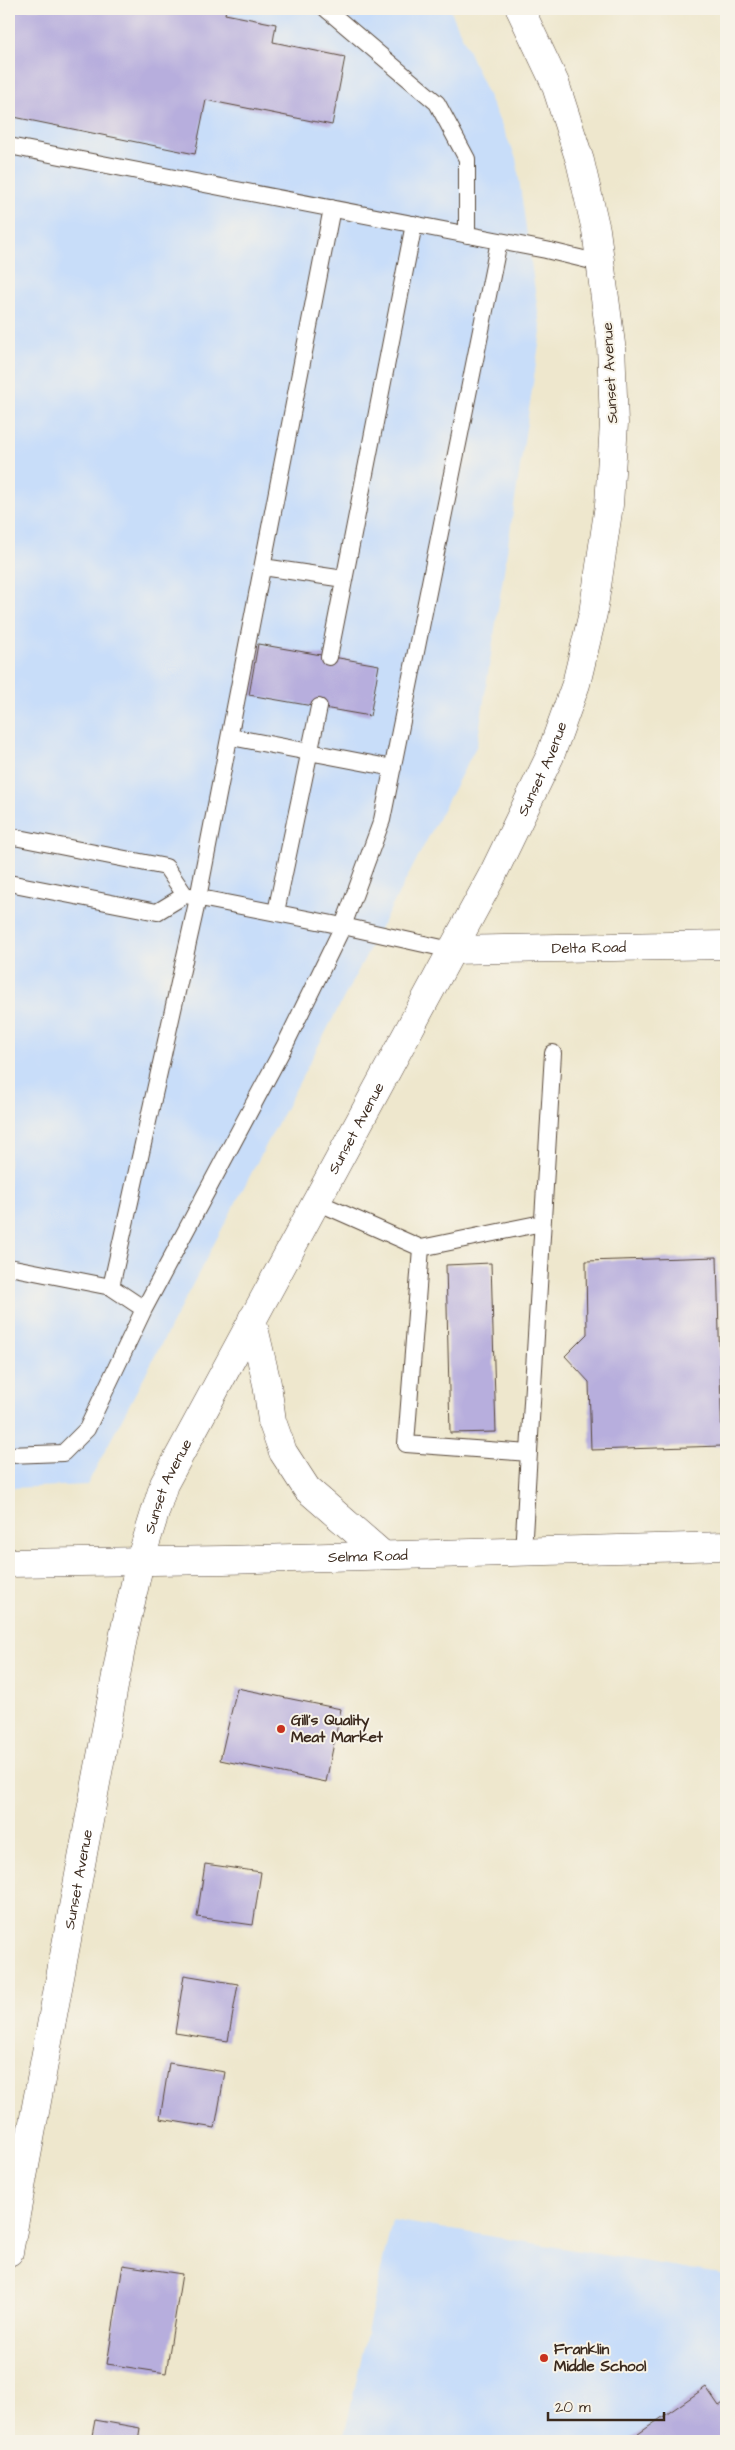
<svg xmlns="http://www.w3.org/2000/svg" width="735" height="2450" font-family="'Architects Daughter',sans-serif">
	<style>
		.built { fill: #c8ddf9 }
		.building { fill: #b7aedd }
		.lines { fill: none; stroke-linecap: round; stroke-linejoin: round }
		.lane-casing { stroke: #564638; stroke-width: 18 }
		.street-casing { stroke: #564638; stroke-width: 29 }
		.secondary-casing { stroke: #564638; stroke-width: 29 }
		.lane { stroke: #fff; stroke-width: 16 }
		.street { stroke: #fff; stroke-width: 28 }
		.secondary { stroke: #fff; stroke-width: 28 }
		.poi-dot { fill: #c8321e; stroke: #f7f3e8; stroke-width: 2 }
		.labels { text-anchor: middle; dominant-baseline: central; stroke-width: 4; stroke-linejoin: round; paint-order: stroke }
		.street-label { font-size: 15px; fill: #3b2a1e; stroke: #f7f3e8 }
		.poi-label { font-size: 15px; font-weight: bold; fill: #3b2a1e; stroke: #f7f3e8; text-anchor: start }
	</style>
	<rect width="100%" height="100%" fill="#f7f3e8"/>
	<filter id="ink" filterUnits="userSpaceOnUse"><feTurbulence type="fractalNoise" baseFrequency=".02" numOctaves="2"/><feDisplacementMap in="SourceGraphic" scale="10" xChannelSelector="R" yChannelSelector="G"/><feConvolveMatrix kernelMatrix="1 2 1 2 8 2 1 2 1" color-interpolation-filters="sRGB"/></filter>
	<filter id="wash" filterUnits="userSpaceOnUse"><feTurbulence type="fractalNoise" baseFrequency=".0096" numOctaves="4" result="noise"/><feDisplacementMap in="SourceGraphic" scale="20" xChannelSelector="R" yChannelSelector="G"/><feGaussianBlur stdDeviation="1.12" result="paint"/><feColorMatrix in="noise" values="0 0 0 0 0 0 0 0 0 0 0 0 0 0 0 0 0 1.4 0 .05"/><feComposite in="paint" operator="in"/></filter>
	<g filter="url(#wash)">
		<rect width="100%" height="100%" fill="#eee7cd"/>
		<path class="built" d="M 9,9 L 450,9 L 516,158 L 541,332 L 477,745 L 87,1485 L 9,1488 Z
			M 392,2220 L 726,2275 L 726,2441 L 343,2441 Z"/>
		<g id="blocks">
			<path class="building" d="M 9,9 L 226,9 L 225,14 L 276,24 L 273,42 L 345,57 L 332,125 L 206,100 L 195,154 L 9,116 Z
				M 258,644 L 379,665 L 370,716 L 249,695 Z
				M 717,1257 L 722,1446 L 591,1450 L 589,1382 L 565,1356 L 587,1334 L 586,1261 Z
				M 491,1263 L 496,1432 L 450,1433 L 446,1265 Z
				M 237,1688 L 341,1709 L 326,1782 L 220,1760 Z
				M 205,1864 L 261,1872 L 253,1925 L 197,1917 Z
				M 184,1975 L 238,1984 L 228,2041 L 175,2033 Z
				M 169,2063 L 225,2072 L 215,2128 L 160,2119 Z
				M 123,2265 L 182,2274 L 166,2373 L 107,2364 Z
				M 706,2387 L 719,2406 L 726,2401 L 726,2441 L 628,2441 Z
				M 95,2420 L 140,2428 L 138,2441 L 91,2441 Z"/>
		</g>
	</g>
	<g filter="url(#ink)">
		<use href="#blocks" fill-opacity="0" stroke="#564638" stroke-width="1"/>
		<g class="lines">
			<defs>
				<path id="lane" d="M 326,9 L 437,103 L 467,159 L 467,235
					M 9,146 L 546,250 L 600,263
					M 263,567 L 344,579
					M 329,657 L 414,224
					M 231,737 L 393,768
					M 9,836 L 166,867 L 185,895 L 343,926 L 451,950
					M 9,883 L 157,912 L 185,895
					M 276,912 L 319,707
					M 315,1201 L 421,1248 L 406,1444 L 529,1453
					M 421,1248 L 542,1223
					M 9,1267 L 111,1287 L 144,1309
					M 111,1287 L 198,898 L 332,208
					M 9,1455 L 63,1453 L 87,1429 L 144,1309 L 285,1045 L 343,926 L 382,820 L 499,241
					M 523,1552 L 553,1053"/>
				<g id="street">
					<path id="s1" d="M 451,950 L 726,945"/>
					<path d="M 252,1319 L 267,1384 L 272,1421 L 283,1452 L 307,1489 L 383,1555"/>
					<path id="s2" d="M 140,1561 L 164,1484 L 492,876 L 550,756 L 576,684 L 593,613 L 609,505 L 614,423 L 611,344 L 596,230 L 580,161 L 555,83 L 520,9"/>
				</g>
				<g id="secondary">
					<path id="s3" d="M 9,1563 L 224,1560 L 726,1546"/>
					<path id="s4" d="M 9,2252 L 123,1638 L 140,1561"/>
				</g>
			</defs>
			<use href="#lane" class="lane-casing"/>
			<use href="#street" class="street-casing"/>
			<use href="#secondary" class="secondary-casing"/>
			<use href="#lane" class="lane"/>
			<use href="#street" class="street"/>
			<use href="#secondary" class="secondary"/>
		</g>
	</g>
	<g class="poi-dot">
		<circle cx="281" cy="1729" r="5"/>
		<circle cx="544" cy="2358" r="5"/>
	</g>
	<g class="labels">
		<g class="street-label">
			<text transform="translate(610 373) rotate(-93)">Sunset Avenue</text>
			<text stroke="none"><textPath href="#s2" startOffset="890">Sunset Avenue</textPath></text>
			<text stroke="none"><textPath href="#s1" startOffset="138">Delta Road</textPath></text>
			<text stroke="none"><textPath href="#s2" startOffset="485">Sunset Avenue</textPath></text>
			<text stroke="none"><textPath href="#s2" startOffset="80">Sunset Avenue</textPath></text>
			<text stroke="none"><textPath href="#s3" startOffset="359">Selma Road</textPath></text>
			<text stroke="none"><textPath href="#s4" startOffset="379">Sunset Avenue</textPath></text>
		</g>
		<g class="poi-label">
			<text x="291" y="1720">Gill's Quality<tspan x="291" dy="17">Meat Market</tspan></text>
			<text x="554" y="2349">Franklin<tspan x="554" dy="17">Middle School</tspan></text>
		</g>
	</g>
	<rect width="735" height="2450" fill="none" stroke="#f7f3e8" stroke-width="30"/>
	<path d="M548 2412v8h116v-8" fill="none" stroke="#3b2a1e" stroke-width="2.5"/>
	<text x="555" y="2412" font-size="15" fill="#3b2a1e" stroke="#f7f3e8" stroke-width="4" paint-order="stroke">20 m</text>
</svg>
